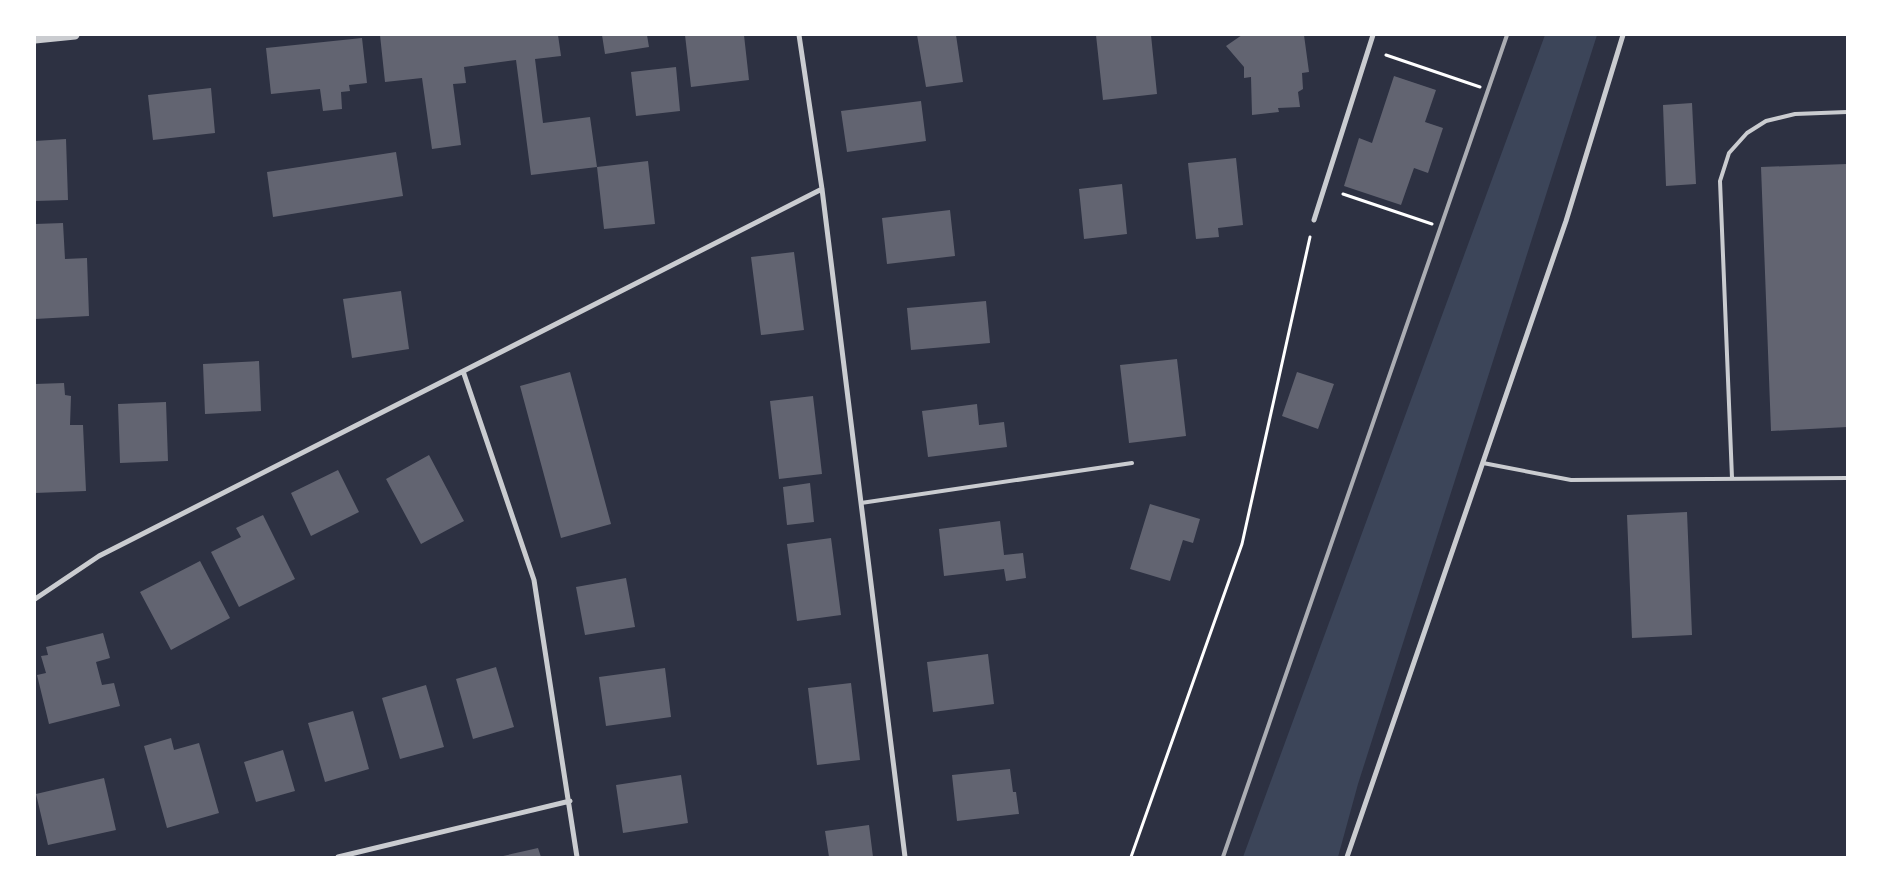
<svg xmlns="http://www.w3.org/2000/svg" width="1882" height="892" font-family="Manrope,sans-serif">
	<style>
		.green { fill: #3c4559 }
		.building { fill: #626471 }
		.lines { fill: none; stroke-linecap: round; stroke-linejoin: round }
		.path { stroke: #fff; stroke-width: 3 }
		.service { stroke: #caccd0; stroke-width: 4 }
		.minor { stroke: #caccd0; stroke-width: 5 }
		.tertiary { stroke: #caccd0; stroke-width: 9 }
		.rail { stroke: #abadb3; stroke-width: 4 }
	</style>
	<rect width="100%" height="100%" fill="#2d3142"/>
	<path class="green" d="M 1545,35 L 1597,35 L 1358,784 L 1338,857 L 1243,857 Z"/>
	<path class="building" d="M 380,35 L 558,35 L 561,56 L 535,59 L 543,123 L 590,117 L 597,167 L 648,161 L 655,224 L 604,229 L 597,167 L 531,175 L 516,60 L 464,67 L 466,83 L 453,84 L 461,145 L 432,149 L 422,78 L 385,82 Z
		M 602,35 L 647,35 L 649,47 L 605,54 Z
		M 685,35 L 744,35 L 749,80 L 691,87 Z
		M 917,35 L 956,35 L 963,82 L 926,87 Z
		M 1096,35 L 1151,35 L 1157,94 L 1103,100 Z
		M 1242,35 L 1304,35 L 1309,72 L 1302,73 L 1303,89 L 1298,92 L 1300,107 L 1278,108 L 1279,112 L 1252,115 L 1251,77 L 1244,78 L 1244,67 L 1226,46 Z
		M 362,38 L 367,83 L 349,85 L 350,91 L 341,92 L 342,109 L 323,111 L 320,89 L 271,94 L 266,48 Z
		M 676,67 L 680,111 L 636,116 L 631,72 Z
		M 1394,76 L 1436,90 L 1425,122 L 1443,128 L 1428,173 L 1414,168 L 1401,205 L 1344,186 L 1359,138 L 1372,143 Z
		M 211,88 L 215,133 L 153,140 L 148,95 Z
		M 921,101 L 926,141 L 847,152 L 841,111 Z
		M 1692,103 L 1696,184 L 1666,186 L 1663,105 Z
		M 66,139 L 68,200 L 35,201 L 35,141 Z
		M 396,152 L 403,196 L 273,217 L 267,172 Z
		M 1236,158 L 1243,225 L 1218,228 L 1219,237 L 1196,239 L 1188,163 Z
		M 1847,164 L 1847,427 L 1771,431 L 1761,167 Z
		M 1122,184 L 1127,234 L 1084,239 L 1079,189 Z
		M 950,210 L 955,256 L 887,264 L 882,218 Z
		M 63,223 L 65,259 L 87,258 L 89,316 L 35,319 L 35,224 Z
		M 794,252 L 804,330 L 761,335 L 751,257 Z
		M 401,291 L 409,349 L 352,358 L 343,299 Z
		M 986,301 L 990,343 L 911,350 L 907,308 Z
		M 1177,359 L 1186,436 L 1129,443 L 1120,365 Z
		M 259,361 L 261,411 L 205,414 L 203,364 Z
		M 570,372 L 611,524 L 561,538 L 520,386 Z
		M 1297,372 L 1334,384 L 1318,429 L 1282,416 Z
		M 64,383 L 65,395 L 71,396 L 70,425 L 83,425 L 86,491 L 35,493 L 35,384 Z
		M 813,396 L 822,474 L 779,479 L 770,401 Z
		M 166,402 L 168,461 L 120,463 L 118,404 Z
		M 977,404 L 979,425 L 1004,422 L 1007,447 L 928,457 L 922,411 Z
		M 429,455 L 464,521 L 421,544 L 386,479 Z
		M 338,470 L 359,512 L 311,536 L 291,493 Z
		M 810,483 L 814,522 L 787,525 L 783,487 Z
		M 1150,504 L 1200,519 L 1193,543 L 1183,540 L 1170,581 L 1130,569 Z
		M 1687,512 L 1692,635 L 1632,638 L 1627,515 Z
		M 263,515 L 295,579 L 239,607 L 211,552 L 241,537 L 236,528 Z
		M 1000,521 L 1004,555 L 1023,553 L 1026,578 L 1006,581 L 1004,569 L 944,576 L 939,529 Z
		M 831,538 L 841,615 L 797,621 L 787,544 Z
		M 200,561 L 230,618 L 171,650 L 140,592 Z
		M 626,578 L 635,627 L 585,635 L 576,587 Z
		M 103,633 L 110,658 L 96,662 L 102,685 L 114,683 L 120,706 L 49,724 L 37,675 L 46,673 L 41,656 L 48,655 L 46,647 Z
		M 988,654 L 994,704 L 933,712 L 927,662 Z
		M 496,667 L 514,727 L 473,739 L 456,679 Z
		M 665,668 L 671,717 L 606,726 L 599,677 Z
		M 851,683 L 860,760 L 817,765 L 808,688 Z
		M 426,685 L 444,747 L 400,759 L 382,698 Z
		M 353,711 L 369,769 L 325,782 L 308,723 Z
		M 171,738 L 174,750 L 199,743 L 219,813 L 167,828 L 144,746 Z
		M 283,750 L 295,791 L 256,802 L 244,762 Z
		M 1010,769 L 1013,792 L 1016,792 L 1019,814 L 957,821 L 952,775 Z
		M 681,775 L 688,823 L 623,833 L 616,785 Z
		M 104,778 L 116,830 L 48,845 L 36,794 Z
		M 869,825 L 873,857 L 829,857 L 825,831 Z
		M 538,848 L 541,857 L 503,857 L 503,856 Z"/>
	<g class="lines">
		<path class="path" d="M 1386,55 L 1480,87
			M 1343,194 L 1432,224
			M 1131,857 L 1242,544 L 1310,237"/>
		<path class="service" d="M 1483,463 L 1571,480 L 1847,478
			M 1732,478 L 1720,181 L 1729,153 L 1747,133 L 1766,121 L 1795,114 L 1847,112
			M 861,503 L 1132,463"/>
		<path class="minor" d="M 799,35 L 822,189 L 905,857
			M 1314,220 L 1373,35
			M 463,371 L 534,580 L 577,857
			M 35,599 L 99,556 L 822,189
			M 338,857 L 570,801
			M 1347,857 L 1566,221 L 1623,35"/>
		<path class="tertiary" d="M 35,39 L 75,35"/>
		<path class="rail" d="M 1223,857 L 1507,35"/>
	</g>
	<rect width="1882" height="892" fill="none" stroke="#ffffff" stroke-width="72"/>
</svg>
